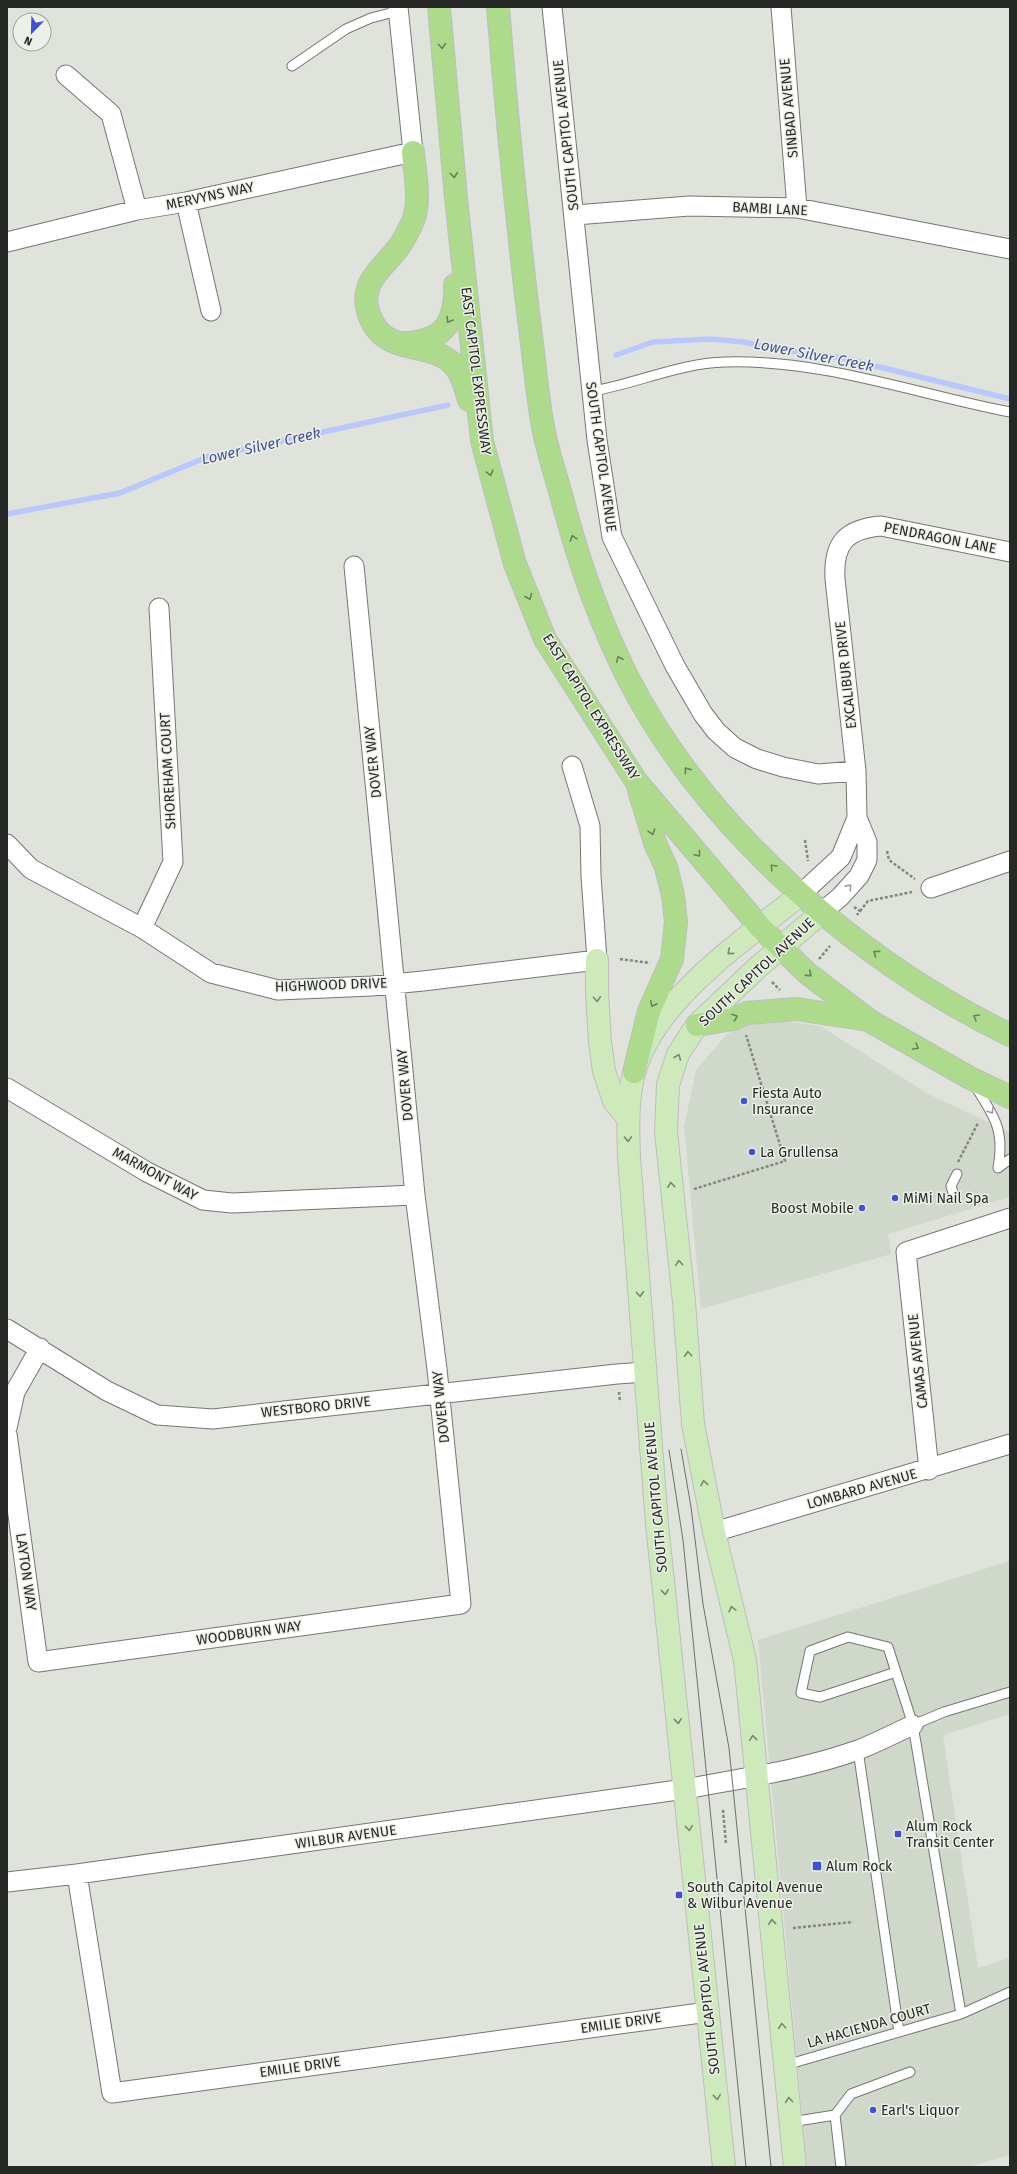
<svg xmlns="http://www.w3.org/2000/svg" width="1017" height="2174" font-family="'Fira Sans',sans-serif">
	<style>
		.built { fill: #d0d7cb }
		.lines { fill: none; stroke-linecap: round; stroke-linejoin: round }
		.stream { stroke: #b9c7fb; stroke-width: 5.5 }
		.lane-casing { stroke: #747772; stroke-width: 11 }
		.street-casing { stroke: #747772; stroke-width: 21 }
		.primary-casing { stroke: #bebebe; stroke-width: 24 }
		.highway-casing { stroke: #bebebe; stroke-width: 24 }
		.path { stroke: #838681; stroke-width: 2.5; stroke-dasharray: 3 2; stroke-linecap: butt }
		.lane { stroke: #fff; stroke-width: 9 }
		.street { stroke: #fff; stroke-width: 19 }
		.primary { stroke: #cee9bb; stroke-width: 22 }
		.highway { stroke: #adda8d; stroke-width: 22 }
		.tram { stroke: #6d706b; stroke-width: 1 }
		.oneway { stroke: #6a8159 }
		.oneway2 { stroke: #9d9e9d }
		.oneway3 { stroke: #7a8870 }
		.poi-dot { fill: #4352c6; stroke: #ecf0e9; stroke-width: 1.5 }
		.labels { text-anchor: middle; dominant-baseline: central; stroke-width: 3; stroke-linejoin: round; paint-order: stroke }
		.street-label { font-size: 14px; fill: #262825; stroke: #ecf0e9 }
		.poi-label { font-size: 14px; fill: #262825; stroke: #ecf0e9; text-anchor: start }
		.water-label { font-size: 15px; font-style: italic; fill: #445190; stroke: #ecf0e9 }
	</style>
	<rect width="100%" height="100%" fill="#dfe3dc"/>
	<path class="built" d="M 763,1018 L 820,1026 L 928,1094 L 1010,1132 L 1010,1197 L 888,1234 L 891,1254 L 701,1309 L 684,1127 L 696,1070 L 727,1034 Z
		M 1010,1561 L 1010,1714 L 943,1735 L 978,1968 L 1010,1958 L 1010,2155 L 968,2167 L 807,2167 L 758,1640 Z"/>
	<g class="lines">
		<path class="stream" d="M 616,355 L 653,342 L 710,339 L 744,342 L 776,349 L 843,358 L 1010,399
			M 7,514 L 120,493 L 207,457 L 448,405"/>
		<defs>
			<path id="lane" d="M 292,66 L 346,29 L 371,18 L 398,11
				M 592,391 C 636,384 679,363 725,362 C 822,359 916,394 1010,412
				M 975,1086 C 994,1116 1005,1130 998,1168
				M 998,1168 L 1010,1159
				M 955,1199 L 951,1186 L 957,1174
				M 896,1672 L 820,1697 L 801,1693 L 810,1651 L 848,1637 L 888,1647 L 913,1725 L 961,2014
				M 913,1725 L 944,1712 L 1010,1692
				M 858,1750 L 899,2032
				M 786,2065 L 961,2014 L 1010,1992
				M 791,2122 L 835,2115
				M 841,2167 L 835,2115 L 851,2094 L 910,2072"/>
			<path id="street" d="M 552,7 L 597,440 L 612,537 L 675,666 L 703,714 L 716,731 L 735,748 L 757,759 L 783,767 L 818,774 L 856,771
				M 781,7 L 797,208
				M 66,75 L 111,114 L 137,210
				M 186,202 L 211,311
				M 575,215 L 689,206 L 797,208 L 1010,249
				M 7,242 L 137,210 L 186,202 L 413,152 L 398,7
				M 7,844 L 31,869 L 142,928 L 211,973 L 278,990 L 372,986 L 423,981 L 597,960 L 591,876 L 590,826 L 572,766
				M 931,888 L 1010,861
				M 800,895 L 841,857 L 857,818
				M 821,913 L 840,897 L 859,876 L 867,860 L 867,842 L 857,818 L 856,771 L 835,579 C 833,543 846,529 881,526 L 1010,552
				M 142,928 L 173,862 L 159,608
				M 7,1088 L 147,1172 L 203,1200 L 232,1203 L 415,1195
				M 7,1329 L 107,1391 L 157,1415 L 213,1419 L 617,1374 L 646,1372
				M 7,1428 L 15,1392 L 40,1348
				M 7,1434 L 38,1662 L 461,1604 L 437,1369 L 415,1195 L 354,566
				M 929,1470 L 906,1252 L 1010,1218
				M 714,1532 L 1010,1444
				M 77,1874 L 112,2093 L 708,2012
				M 7,1882 L 77,1874 L 685,1789 C 743,1778 802,1770 858,1750 C 876,1743 895,1733 913,1725"/>
			<path id="primary" d="M 597,960 L 597,992 L 600,1042 L 604,1071 L 614,1101 L 627,1117
				M 724,2167 L 657,1524 L 629,1157 C 628,1129 627,1100 634,1073 C 653,1001 744,940 800,895
				M 795,2167 L 745,1660 L 714,1532 L 693,1424 L 684,1302 L 666,1132 L 668,1085 L 678,1054 L 697,1025 L 757,968 L 821,913"/>
			<path id="highway" d="M 439,7 L 456,198 L 482,441 L 515,564 L 545,639 L 636,781 L 760,927 L 807,973 L 870,1021 L 970,1078 L 1010,1097
				M 498,7 C 506,109 516,210 528,312 C 533,348 536,385 542,421 C 546,447 555,473 562,498 C 578,560 599,620 627,676 C 705,829 858,961 1010,1035
				M 413,152 C 415,174 421,200 413,221 C 409,230 404,240 398,248 C 384,267 362,280 367,307 C 379,359 426,338 453,364 C 463,374 465,388 469,400
				M 405,343 C 443,341 456,324 455,285
				M 697,1025 L 733,1019 L 747,1013 L 796,1009 L 869,1020
				M 634,1072 L 649,1011 L 672,959 L 676,922 L 673,895 L 666,867 L 655,843 L 639,790"/>
		</defs>
		<use href="#lane" class="lane-casing"/>
		<use href="#street" class="street-casing"/>
		<use href="#primary" class="primary-casing"/>
		<use href="#highway" class="highway-casing"/>
		<path class="path" d="M 805,840 L 808,861
			M 887,851 L 889,860 L 915,879
			M 854,907 L 860,911 L 857,915
			M 860,911 L 868,901 L 912,892
			M 620,959 L 650,963
			M 819,959 L 830,946
			M 772,982 L 780,990
			M 958,1162 L 978,1123
			M 694,1189 L 785,1161 L 746,1035
			M 619,1392 L 620,1402
			M 723,1810 L 726,1844
			M 793,1928 L 853,1922"/>
		<use href="#lane" class="lane"/>
		<use href="#street" class="street"/>
		<use href="#primary" class="primary"/>
		<use href="#highway" class="highway"/>
		<path class="tram" d="M 681,1449 L 691,1507 L 703,1604 L 729,1748 L 771,2167
			M 669,1450 L 683,1540 L 746,2167"/>
	</g>
	<defs><path id="oneway-chevron" d="M-2-3.5L2.5 0L-2 3.5" fill="none" stroke-width="1.6" stroke-linecap="round" stroke-linejoin="round"/></defs>
	<g class="oneway">
		<use href="#oneway-chevron" transform="translate(442 46) rotate(85)"/>
		<use href="#oneway-chevron" transform="translate(454 175) rotate(85)"/>
		<use href="#oneway-chevron" transform="translate(449 320) rotate(121)"/>
		<use href="#oneway-chevron" transform="translate(490 473) rotate(75)"/>
		<use href="#oneway-chevron" transform="translate(573 538) rotate(-108)"/>
		<use href="#oneway-chevron" transform="translate(529 597) rotate(68)"/>
		<use href="#oneway-chevron" transform="translate(619 659) rotate(-115)"/>
		<use href="#oneway-chevron" transform="translate(687 770) rotate(-125)"/>
		<use href="#oneway-chevron" transform="translate(652 832) rotate(73)"/>
		<use href="#oneway-chevron" transform="translate(698 854) rotate(50)"/>
		<use href="#oneway-chevron" transform="translate(773 867) rotate(-134)"/>
		<use href="#oneway-chevron" transform="translate(876 953) rotate(-144)"/>
		<use href="#oneway-chevron" transform="translate(809 974) rotate(40)"/>
		<use href="#oneway-chevron" transform="translate(653 1004) rotate(117)"/>
		<use href="#oneway-chevron" transform="translate(735 1017) rotate(-19)"/>
		<use href="#oneway-chevron" transform="translate(976 1017) rotate(-150)"/>
		<use href="#oneway-chevron" transform="translate(916 1047) rotate(30)"/>
	</g>
	<g class="oneway2">
		<use href="#oneway-chevron" transform="translate(849 887) rotate(-48)"/>
		<use href="#oneway-chevron" transform="translate(991 1111) rotate(58)"/>
	</g>
	<g class="oneway3">
		<use href="#oneway-chevron" transform="translate(730 952) rotate(140)"/>
		<use href="#oneway-chevron" transform="translate(597 999) rotate(86)"/>
		<use href="#oneway-chevron" transform="translate(678 1057) rotate(-68)"/>
		<use href="#oneway-chevron" transform="translate(628 1139) rotate(88)"/>
		<use href="#oneway-chevron" transform="translate(671 1185) rotate(-96)"/>
		<use href="#oneway-chevron" transform="translate(679 1263) rotate(-96)"/>
		<use href="#oneway-chevron" transform="translate(640 1294) rotate(85)"/>
		<use href="#oneway-chevron" transform="translate(688 1354) rotate(-95)"/>
		<use href="#oneway-chevron" transform="translate(704 1483) rotate(-101)"/>
		<use href="#oneway-chevron" transform="translate(665 1592) rotate(84)"/>
		<use href="#oneway-chevron" transform="translate(732 1609) rotate(-104)"/>
		<use href="#oneway-chevron" transform="translate(678 1721) rotate(84)"/>
		<use href="#oneway-chevron" transform="translate(753 1738) rotate(-96)"/>
		<use href="#oneway-chevron" transform="translate(689 1828) rotate(84)"/>
		<use href="#oneway-chevron" transform="translate(772 1922) rotate(-96)"/>
		<use href="#oneway-chevron" transform="translate(782 2026) rotate(-95)"/>
		<use href="#oneway-chevron" transform="translate(717 2097) rotate(84)"/>
		<use href="#oneway-chevron" transform="translate(789 2100) rotate(-95)"/>
	</g>
	<g class="poi-dot">
		<circle cx="744" cy="1101" r="4"/>
		<circle cx="752" cy="1152" r="4"/>
		<circle cx="895" cy="1198" r="4"/>
		<circle cx="862" cy="1208" r="4"/>
		<rect x="894" y="1830" width="8" height="8" rx="2"/>
		<rect x="812" y="1861" width="10" height="10" rx="2"/>
		<rect x="675" y="1891" width="8" height="8" rx="2"/>
		<circle cx="873" cy="2110" r="4"/>
	</g>
	<g class="labels">
		<g class="street-label">
			<text transform="translate(789 108) rotate(-95)">SINBAD AVENUE</text>
			<text transform="translate(566 135) rotate(-96)">SOUTH CAPITOL AVENUE</text>
			<text transform="translate(210 196) rotate(-12)">MERVYNS WAY</text>
			<text transform="translate(770 209) rotate(3)">BAMBI LANE</text>
			<text transform="translate(476 371) rotate(83)">EAST CAPITOL EXPRESSWAY</text>
			<text transform="translate(601 457) rotate(82)">SOUTH CAPITOL AVENUE</text>
			<text transform="translate(940 538) rotate(11)">PENDRAGON LANE</text>
			<text transform="translate(846 675) rotate(-96)">EXCALIBUR DRIVE</text>
			<text transform="translate(591 707) rotate(58)">EAST CAPITOL EXPRESSWAY</text>
			<text transform="translate(373 762) rotate(-96)">DOVER WAY</text>
			<text transform="translate(168 771) rotate(-93)">SHOREHAM COURT</text>
			<text transform="translate(757 972) rotate(-43)">SOUTH CAPITOL AVENUE</text>
			<text transform="translate(331 985) rotate(-2)">HIGHWOOD DRIVE</text>
			<text transform="translate(405 1085) rotate(-95)">DOVER WAY</text>
			<text transform="translate(155 1174) rotate(29)">MARMONT WAY</text>
			<text transform="translate(918 1361) rotate(-96)">CAMAS AVENUE</text>
			<text transform="translate(316 1407) rotate(-6)">WESTBORO DRIVE</text>
			<text transform="translate(441 1407) rotate(-96)">DOVER WAY</text>
			<text transform="translate(862 1489) rotate(-16)">LOMBARD AVENUE</text>
			<text transform="translate(656 1497) rotate(-95)">SOUTH CAPITOL AVENUE</text>
			<text transform="translate(26 1572) rotate(82)">LAYTON WAY</text>
			<text transform="translate(249 1633) rotate(-8)">WOODBURN WAY</text>
			<text transform="translate(346 1837) rotate(-8)">WILBUR AVENUE</text>
			<text transform="translate(707 1999) rotate(-96)">SOUTH CAPITOL AVENUE</text>
			<text transform="translate(621 2023) rotate(-8)">EMILIE DRIVE</text>
			<text transform="translate(869 2026) rotate(-16)">LA HACIENDA COURT</text>
			<text transform="translate(300 2067) rotate(-8)">EMILIE DRIVE</text>
		</g>
		<g class="poi-label">
			<text x="752" y="1093">Fiesta Auto<tspan x="752" dy="16">Insurance</tspan></text>
			<text x="760" y="1152">La Grullensa</text>
			<text x="903" y="1198">MiMi Nail Spa</text>
			<text x="854" y="1208" text-anchor="end">Boost Mobile</text>
			<text x="906" y="1826">Alum Rock<tspan x="906" dy="16">Transit Center</tspan></text>
			<text x="826" y="1866">Alum Rock</text>
			<text x="687" y="1887">South Capitol Avenue<tspan x="687" dy="16">&amp; Wilbur Avenue</tspan></text>
			<text x="881" y="2110">Earl's Liquor</text>
		</g>
		<g class="water-label">
			<text transform="translate(814 355) rotate(11)">Lower Silver Creek</text>
			<text transform="translate(261 446) rotate(-13)">Lower Silver Creek</text>
		</g>
	</g>
	<rect width="1017" height="2174" fill="none" stroke="#262825" stroke-width="16"/>
	<g transform="translate(32 32) rotate(203)"><circle r="19" fill="#ecf0e9" stroke="#9da09b"/>
	<path d="M0-3L7 15L0 10L-7 15Z" fill="#4352c6"/>
	<text y="-6" font-size="11" font-weight="bold" text-anchor="middle" fill="#262825">N</text>
	</g>
</svg>
